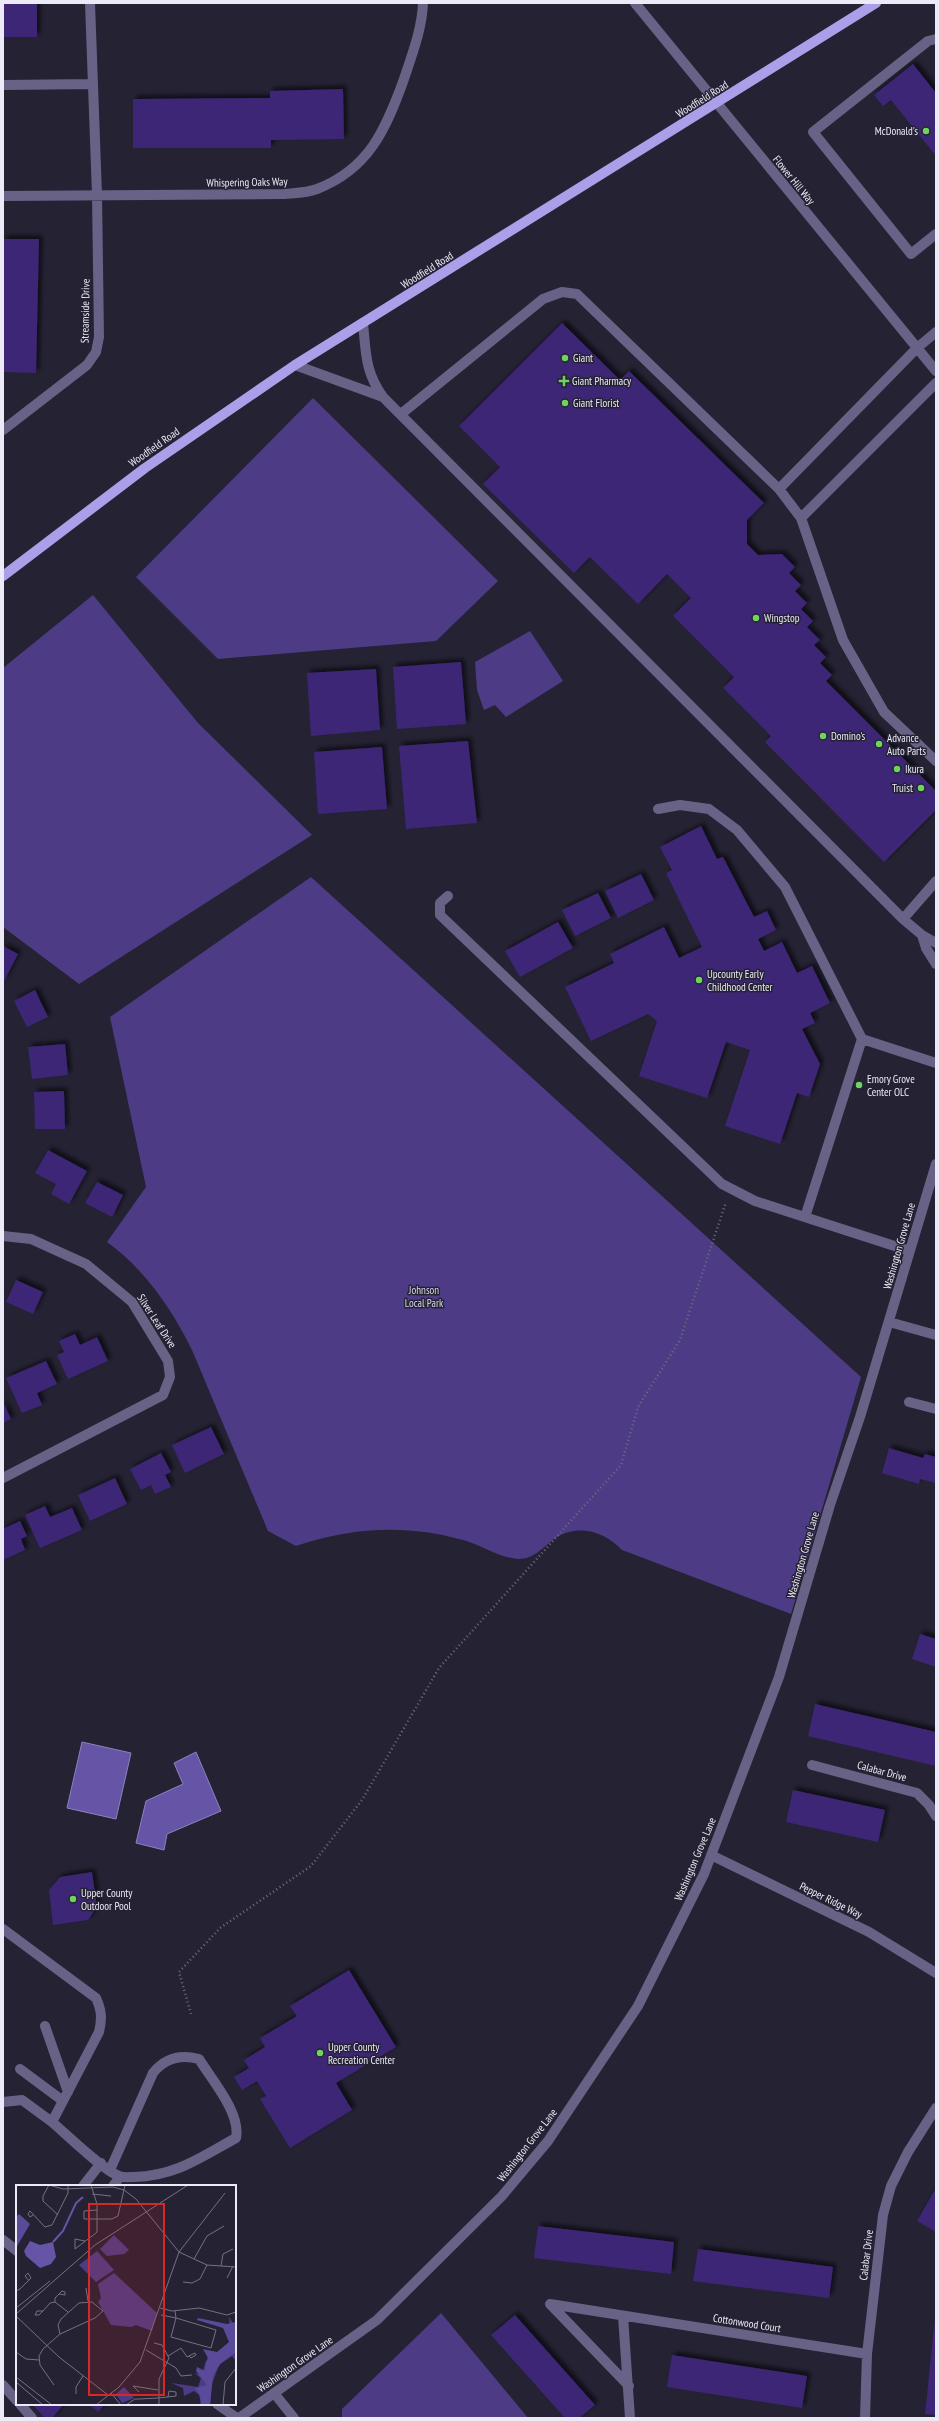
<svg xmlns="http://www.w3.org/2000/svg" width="939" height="2421" font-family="'PT Sans Narrow',sans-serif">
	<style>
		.green { fill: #4d3c85 }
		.water { fill: #6655a6; stroke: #8e82be }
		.building { fill: #3c2774; filter: url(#shadow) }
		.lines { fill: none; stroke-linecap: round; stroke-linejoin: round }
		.path { stroke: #6e6c7c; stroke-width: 2.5; stroke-dasharray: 1 3; stroke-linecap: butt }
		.minor { stroke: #686286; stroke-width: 10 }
		.major { stroke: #ab9fea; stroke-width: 10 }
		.poi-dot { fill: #6fd35f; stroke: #252234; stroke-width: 1.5 }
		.labels { text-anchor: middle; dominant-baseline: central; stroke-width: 3; stroke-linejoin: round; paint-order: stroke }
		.street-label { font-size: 11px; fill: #ebeaf6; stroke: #252234 }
		.poi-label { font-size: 11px; fill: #ebeaf6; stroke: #252234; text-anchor: start }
		.park-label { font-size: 11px; fill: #dad8ee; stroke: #252234 }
		.inset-river { fill: none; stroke: #6655a6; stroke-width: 2 }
		.inset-road { fill: none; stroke: #747282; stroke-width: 1 }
		.view { fill: #d62828; fill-opacity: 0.15; stroke: #d62828; stroke-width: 2 }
		.inset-edge { fill: none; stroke: #ebeaf6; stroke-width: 2 }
	</style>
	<defs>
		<filter id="shadow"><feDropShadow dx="3.5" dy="-3.5" stdDeviation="2" flood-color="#0009"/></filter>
	</defs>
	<rect width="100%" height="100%" fill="#252234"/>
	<path class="green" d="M 313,398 L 498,581 L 436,641 L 218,659 L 136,577 Z
		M 93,595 L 198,723 L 312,835 L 79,984 L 3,927 L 3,668 Z
		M 530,631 L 563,681 L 506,717 L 495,705 L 484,710 L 477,690 L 475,662 Z
		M 311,877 L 861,1377 L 791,1614 L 622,1550 C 604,1531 577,1523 554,1539 C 542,1548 534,1559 518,1559 C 500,1558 481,1545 463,1540 C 408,1524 351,1527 296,1546 L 268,1531 L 192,1350 C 173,1311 144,1268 107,1242 L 146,1187 L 110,1017 Z
		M 441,2313 L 528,2418 L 342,2418 L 342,2409 Z"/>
	<path class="water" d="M 82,1742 L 131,1753 L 116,1819 L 67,1808 Z
		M 196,1752 L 221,1811 L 167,1834 L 164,1850 L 136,1843 L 146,1801 L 183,1784 L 174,1763 Z"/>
	<path class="building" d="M 3,3 L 37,3 L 37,37 L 3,37 Z
		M 913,64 L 936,93 L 936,156 L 891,100 L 883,106 L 874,95 Z
		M 343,89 L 344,139 L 271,140 L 271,148 L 133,148 L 133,99 L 270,98 L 270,91 Z
		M 3,239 L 39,239 L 36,373 L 3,372 Z
		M 562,323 L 620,380 L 629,371 L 764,503 L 747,520 L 747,544 L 758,555 L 782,554 L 795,567 L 789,573 L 801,585 L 795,591 L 807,603 L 801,609 L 813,621 L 807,627 L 820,640 L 814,645 L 826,657 L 820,663 L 832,675 L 826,681 L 936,791 L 936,810 L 884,862 L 765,742 L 771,736 L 723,688 L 734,677 L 673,616 L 691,598 L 667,574 L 638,604 L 590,557 L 574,573 L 483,484 L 500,467 L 459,426 Z
		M 461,662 L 466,724 L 397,729 L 393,667 Z
		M 376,669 L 380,730 L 311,736 L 307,673 Z
		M 468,741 L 477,823 L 406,829 L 399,746 Z
		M 382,747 L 387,809 L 318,814 L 314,752 Z
		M 701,826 L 717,859 L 723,857 L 754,917 L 767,911 L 776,930 L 758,939 L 764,951 L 782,942 L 797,973 L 812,966 L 830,1003 L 810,1013 L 815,1023 L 802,1029 L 820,1064 L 809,1097 L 797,1093 L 780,1144 L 725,1126 L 750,1050 L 726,1042 L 707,1098 L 639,1076 L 657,1021 L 648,1014 L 591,1041 L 565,987 L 614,963 L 610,954 L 664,927 L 679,958 L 702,947 L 666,873 L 672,870 L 660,847 Z
		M 641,874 L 654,900 L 618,918 L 605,891 Z
		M 598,893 L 611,918 L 575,936 L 562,910 Z
		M 558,922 L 573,948 L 520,977 L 505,951 Z
		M 3,946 L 18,954 L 3,983 Z
		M 35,990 L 48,1017 L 27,1027 L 14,1001 Z
		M 65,1044 L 68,1075 L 32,1079 L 28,1047 Z
		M 64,1091 L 65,1129 L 35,1129 L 34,1092 Z
		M 48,1150 L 87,1171 L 69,1204 L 51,1194 L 56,1184 L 35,1173 Z
		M 97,1182 L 123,1195 L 112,1217 L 85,1203 Z
		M 16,1280 L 43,1292 L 33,1314 L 6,1302 Z
		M 75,1334 L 80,1345 L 97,1337 L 108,1361 L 68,1379 L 57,1355 L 64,1352 L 59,1341 Z
		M 46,1361 L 57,1384 L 37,1393 L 42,1405 L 22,1413 L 6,1378 Z
		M 3,1402 L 11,1419 L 3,1423 Z
		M 211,1427 L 224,1454 L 185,1473 L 172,1445 Z
		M 889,1448 L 923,1458 L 925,1454 L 936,1457 L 936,1483 L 920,1479 L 919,1484 L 882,1473 Z
		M 161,1453 L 171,1472 L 165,1475 L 171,1487 L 155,1494 L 151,1485 L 141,1490 L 130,1469 Z
		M 115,1478 L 127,1504 L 90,1521 L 78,1495 Z
		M 45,1506 L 50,1517 L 72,1508 L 82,1530 L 40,1548 L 25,1515 Z
		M 20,1521 L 27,1536 L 21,1539 L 25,1550 L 3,1560 L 3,1529 Z
		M 920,1634 L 936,1639 L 936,1667 L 912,1659 Z
		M 815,1704 L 936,1732 L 936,1766 L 808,1736 Z
		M 793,1790 L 885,1810 L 878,1842 L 786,1822 Z
		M 92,1872 L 97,1907 L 88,1920 L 53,1925 L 49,1890 L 60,1877 Z
		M 349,1970 L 396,2047 L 336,2083 L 352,2110 L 290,2148 L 260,2099 L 266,2096 L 257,2081 L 242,2090 L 234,2077 L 249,2068 L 244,2060 L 265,2047 L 260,2038 L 297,2016 L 290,2006 Z
		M 936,2188 L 936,2232 L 917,2221 Z
		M 538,2226 L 674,2242 L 671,2274 L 534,2258 Z
		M 698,2249 L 833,2267 L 829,2298 L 693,2281 Z
		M 515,2315 L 595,2405 L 579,2418 L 565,2418 L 491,2335 Z
		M 935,2317 L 936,2317 L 936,2415 L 925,2414 Z
		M 672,2355 L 807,2376 L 802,2408 L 667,2387 Z
		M 32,2404 L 64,2404 L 52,2418 L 45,2418 Z
		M 89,2404 L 105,2404 L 98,2412 Z"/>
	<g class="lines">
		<path class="path" d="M 191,2014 L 179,1972 L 220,1928 L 311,1866 L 362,1800 L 439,1668 L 621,1465 L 638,1407 L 680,1340 L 726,1202"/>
		<path class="minor" d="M 635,3 L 936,371
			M 936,39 L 928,41 L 813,132 L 911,254 L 936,234
			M 3,85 L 93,84
			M 3,196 L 284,194 C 294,193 307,193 317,189 C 369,169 386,129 404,79 C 412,55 422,29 423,3
			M 363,323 C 366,353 365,372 383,397 L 903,919 L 922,935 L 936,943
			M 295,365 L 383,397
			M 401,414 L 543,299 L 562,292 L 577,294 L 779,489 L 801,518 L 843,640 L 884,712 L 936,761
			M 3,430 L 87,365 L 96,352 L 99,337 L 97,195 L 90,3
			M 779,489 L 917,348 L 936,332
			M 801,518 L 936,383
			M 658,809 L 680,805 L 709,809 L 737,830 L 785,887 L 862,1039
			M 448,896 L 440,903 L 440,915 L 722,1184 L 755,1201 L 910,1251
			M 903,919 L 936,881
			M 922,935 L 926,948 L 936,964
			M 805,1217 L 862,1039 L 936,1063
			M 3,1236 L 31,1239 L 86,1264 L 132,1302 L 168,1361 L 170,1377 L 163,1395 L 3,1478
			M 889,1322 L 936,1335
			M 909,1402 L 936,1409
			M 812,1765 L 917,1793 L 929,1805 L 936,1816
			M 711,1855 L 869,1932 L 936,1973
			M 3,1929 L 96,1998 C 102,2011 102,2019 99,2032 L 52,2122 C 67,2135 103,2170 119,2176 C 123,2178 130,2177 134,2177 C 176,2176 201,2157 236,2138 C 241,2113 212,2080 199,2059 C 180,2054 165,2058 153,2073 L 110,2170
			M 45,2026 L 68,2092
			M 20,2069 L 63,2101
			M 3,2102 L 22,2100 L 52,2122
			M 83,2186 L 101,2163
			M 113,2186 L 120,2177
			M 3,2240 L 17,2251
			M 623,2316 L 630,2418
			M 3,2385 L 17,2401
			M 629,2386 L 550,2304 L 867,2354
			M 274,2393 L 294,2418
			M 20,2404 L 32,2418
			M 217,2404 L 237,2418
			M 239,2418 L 377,2320 L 502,2196 L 548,2141 L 638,2006 L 704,1874 L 779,1677 L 830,1505 L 860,1417 L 936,1164
			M 865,2418 L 867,2354 L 883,2215 L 891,2186 L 908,2152 L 936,2108"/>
		<path class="major" d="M 3,576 L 145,468 L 295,365 L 876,3"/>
	</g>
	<g class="poi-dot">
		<circle cx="926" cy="131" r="4"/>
		<circle cx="565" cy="358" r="4"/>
		<path d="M562 375h4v4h4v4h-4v4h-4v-4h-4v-4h4z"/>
		<circle cx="565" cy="403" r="4"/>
		<circle cx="756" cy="618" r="4"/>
		<circle cx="823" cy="736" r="4"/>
		<circle cx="879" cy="744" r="4"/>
		<circle cx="897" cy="769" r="4"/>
		<circle cx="921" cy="788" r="4"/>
		<circle cx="699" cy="980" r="4"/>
		<circle cx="859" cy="1085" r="4"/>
		<circle cx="73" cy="1899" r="4"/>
		<circle cx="320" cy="2053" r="4"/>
	</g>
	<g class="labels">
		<g class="street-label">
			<text transform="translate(702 99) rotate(-32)">Woodfield Road</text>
			<text transform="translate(794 180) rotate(51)">Flower Hill Way</text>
			<text transform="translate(247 182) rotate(-1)">Whispering Oaks Way</text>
			<text transform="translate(427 270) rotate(-32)">Woodfield Road</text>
			<text transform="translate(85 311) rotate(-89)">Streamside Drive</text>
			<text transform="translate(154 447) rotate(-35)">Woodfield Road</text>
			<text transform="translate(899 1246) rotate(-74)">Washington Grove Lane</text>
			<text transform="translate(157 1321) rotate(57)">Silver Leaf Drive</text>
			<text transform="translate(803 1555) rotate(-74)">Washington Grove Lane</text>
			<text transform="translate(882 1771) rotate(15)">Calabar Drive</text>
			<text transform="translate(695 1859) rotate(-67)">Washington Grove Lane</text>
			<text transform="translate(831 1900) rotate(26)">Pepper Ridge Way</text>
			<text transform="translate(527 2145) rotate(-52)">Washington Grove Lane</text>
			<text transform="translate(866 2255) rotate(-83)">Calabar Drive</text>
			<text transform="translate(747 2323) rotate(9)">Cottonwood Court</text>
			<text transform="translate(295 2364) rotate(-35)">Washington Grove Lane</text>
		</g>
		<g class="poi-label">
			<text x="918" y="131" text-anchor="end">McDonald's</text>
			<text x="573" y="358">Giant</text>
			<text x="572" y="381">Giant Pharmacy</text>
			<text x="573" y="403">Giant Florist</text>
			<text x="764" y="618">Wingstop</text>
			<text x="831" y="736">Domino's</text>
			<text x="887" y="738">Advance<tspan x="887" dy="13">Auto Parts</tspan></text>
			<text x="905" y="769">Ikura</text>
			<text x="913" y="788" text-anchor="end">Truist</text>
			<text x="707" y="974">Upcounty Early<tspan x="707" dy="13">Childhood Center</tspan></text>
			<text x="867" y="1079">Emory Grove<tspan x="867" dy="13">Center OLC</tspan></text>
			<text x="81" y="1893">Upper County<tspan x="81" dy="13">Outdoor Pool</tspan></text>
			<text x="328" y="2047">Upper County<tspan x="328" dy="13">Recreation Center</tspan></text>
		</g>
		<g class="park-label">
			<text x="424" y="1290">Johnson<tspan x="424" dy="13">Local Park</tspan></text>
		</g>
	</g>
	<g transform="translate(16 2185)">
		<rect width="220" height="220" fill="#252234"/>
		<path d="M 98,50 L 113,65 L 108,69 L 91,71 L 84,64 ZM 81,66 L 98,85 L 80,97 L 63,80 ZM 98,88 L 141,128 L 136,146 L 120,140 L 115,142 L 95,140 L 82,117 L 85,113 L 82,99 ZM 213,132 L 217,138 L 220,137 L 220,176 L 216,171 L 203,180 L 196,199 L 194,220 L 180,220 L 185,218 L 183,210 L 178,206 L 168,211 L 167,203 L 155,198 L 182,202 L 185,193 L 178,188 L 185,190 L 194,166 L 204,169 L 219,149 L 214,147 ZM 108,202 L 118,213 L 106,218 L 100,209 Z" fill="#4d3c85"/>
		<path d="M 3,29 L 14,39 L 0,63 L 0,32 ZM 182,133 L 211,139 L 220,137 L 220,167 L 205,178 L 197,190 L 194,220 L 185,220 L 184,210 L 179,203 L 191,200 L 180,186 L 181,182 L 189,186 L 190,176 L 193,175 L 187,164 L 201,167 L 213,157 L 207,143 L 181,135 Z" fill="#5b4999"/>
		<path d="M 14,56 L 24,60 L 37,57 L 40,72 L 35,79 L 24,83 L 10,71 L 8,66 Z" fill="#6655a6"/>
		<path class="inset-river" d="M 37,57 L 47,46 L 60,18 L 67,12"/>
		<path class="inset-road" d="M 33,0 L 47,4 L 97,2 L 108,5 L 120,14 L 163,67 L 191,80 L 220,82M 33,0 L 27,11 L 27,16 L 42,30M 76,9 L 95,11M 81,25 L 68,26 L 68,34 L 96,34 L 102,31 L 109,0M 17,30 L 14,32 L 12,29 L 14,26 L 29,42 L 36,40 L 52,8 L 52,0M 69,56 L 59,54 L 59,64 L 80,48 L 81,47 L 81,19 L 75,0M 178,74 L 191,51 L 208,41M 205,81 L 207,69 L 217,64M 211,93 L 217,81M 167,97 L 176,98 L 184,94 L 191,80M 70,103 L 72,116M 0,106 L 4,104 L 15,93 L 12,88 L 9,91 L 13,96M 39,117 L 39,113 L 46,106 L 49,107 L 49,110 L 43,109M 0,123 L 34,96M 144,123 L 156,126 L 183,123 L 211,130 L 220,127M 27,126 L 21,126 L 19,130 L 23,130 L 27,126 L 34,118 L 39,117 L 52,127M 0,129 L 79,60 L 172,0M 145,130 L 160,133 L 200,145 L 195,163 L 155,152 L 160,133 L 159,126M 0,131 L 43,172 L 92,210M 138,158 L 146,160 L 153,173 L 143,194 L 143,220M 130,165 L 160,183 L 165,191 L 176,190M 0,167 L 10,174 L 23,175M 152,171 L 165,163 L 171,172 L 179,168 L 180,170 L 175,173 L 173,171M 0,192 L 36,220M 0,197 L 27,220M 38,200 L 24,180 L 23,171 L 27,164 L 44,149 L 79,133 L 87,126 L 76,117 L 63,118 L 45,134 L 42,140 L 44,149M 123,207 L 117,201 L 142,205M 95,208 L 105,220M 60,209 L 60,202 L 67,191M 80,220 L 103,202 L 124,177 L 163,67 L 209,8M 110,220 L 119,214 L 123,214 L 142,213 L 160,211 L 160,207 L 153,206 L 152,212M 207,220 L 209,197 L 220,183"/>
		<path class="view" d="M 73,19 L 148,19 L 148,210 L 73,210 Z"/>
		<rect width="220" height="220" class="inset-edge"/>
	</g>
	<rect width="939" height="2421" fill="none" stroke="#ebeaf6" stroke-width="8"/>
</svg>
